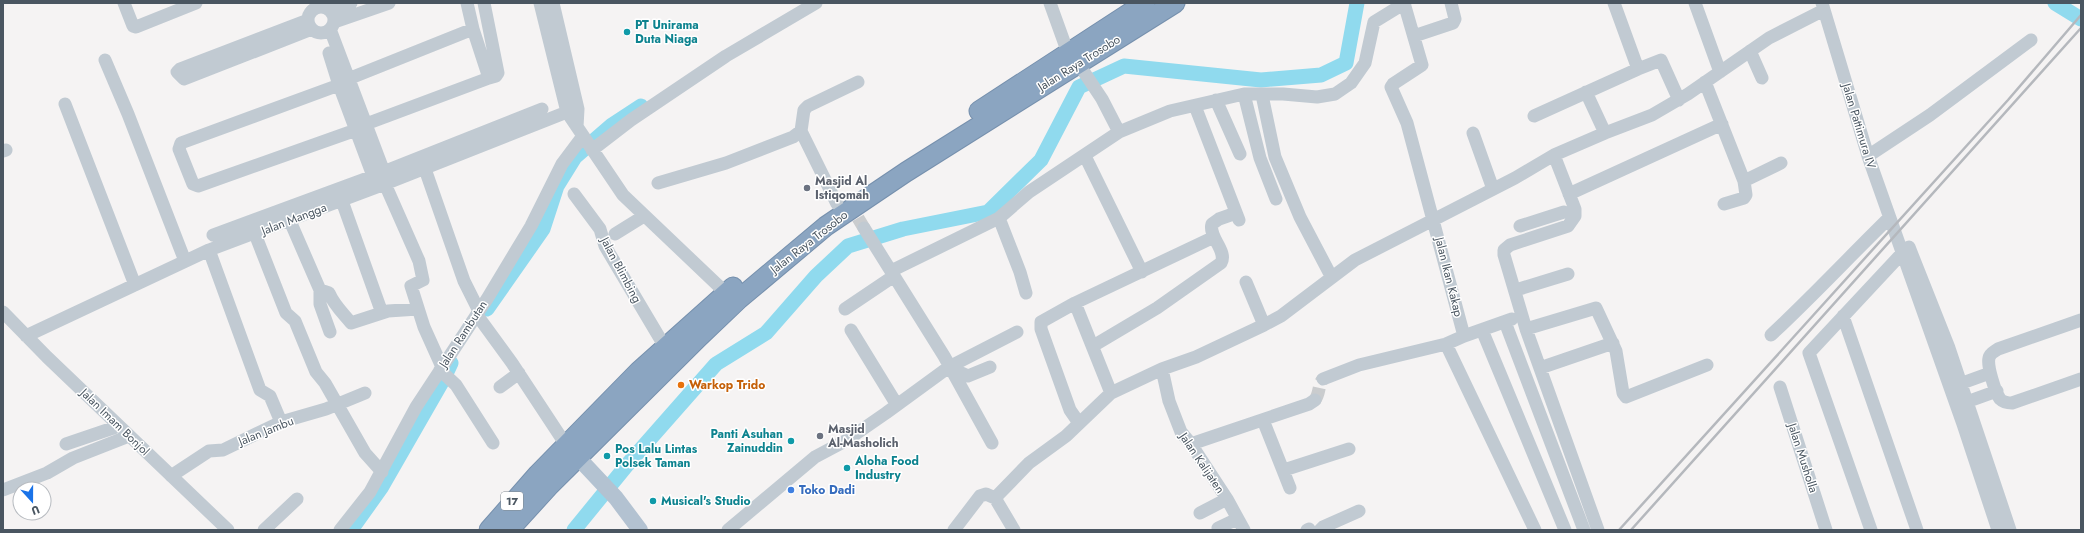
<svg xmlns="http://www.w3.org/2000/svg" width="2084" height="533" font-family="Jost,sans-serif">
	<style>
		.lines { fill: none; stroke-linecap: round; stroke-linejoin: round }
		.river { stroke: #90daee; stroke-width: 15 }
		.minor-tunnel { stroke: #caccce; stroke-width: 13; stroke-dasharray: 13 6; stroke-linecap: butt }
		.highway-casing { stroke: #7690ad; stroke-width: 21 }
		.minor { stroke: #c1cad2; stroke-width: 13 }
		.major { stroke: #b3c2d1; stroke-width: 16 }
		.highway { stroke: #8ba5c1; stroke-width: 19 }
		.rail { stroke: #b5b8bd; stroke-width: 2.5 }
		.culture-dot { fill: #0f9aa8; stroke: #fff; stroke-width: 1.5 }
		.worship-dot { fill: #6b7280; stroke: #fff; stroke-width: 1.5 }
		.food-dot { fill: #e8710a; stroke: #fff; stroke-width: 1.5 }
		.shop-dot { fill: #3f7fe0; stroke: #fff; stroke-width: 1.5 }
		.labels { text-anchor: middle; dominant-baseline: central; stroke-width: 3; stroke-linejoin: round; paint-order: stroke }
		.shield { fill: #fff; stroke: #808990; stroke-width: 1 }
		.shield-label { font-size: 11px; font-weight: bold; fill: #4a5661 }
		.culture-label { font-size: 12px; font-weight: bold; fill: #0d838f; stroke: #fff; text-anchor: start }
		.street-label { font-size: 12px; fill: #4a5661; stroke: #fff }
		.worship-label { font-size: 12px; font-weight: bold; fill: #5b616d; stroke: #fff; text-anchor: start }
		.food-label { font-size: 12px; font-weight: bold; fill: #c56008; stroke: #fff; text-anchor: start }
		.shop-label { font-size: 12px; font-weight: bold; fill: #366cbe; stroke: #fff; text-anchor: start }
	</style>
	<rect width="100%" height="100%" fill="#f5f3f3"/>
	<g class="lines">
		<path class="river" d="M 2055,3 L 2081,19
			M 487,309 L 543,229 L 557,186 L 575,157 L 612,125 L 641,106
			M 351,530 L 381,488 L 443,380 L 451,363
			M 574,530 L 627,465 L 716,364 L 766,333 L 816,276 L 848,246 L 903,229 L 988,212 L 1041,160 L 1079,87 L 1124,66 L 1261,80 L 1321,75 L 1346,63 L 1357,3"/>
		<path class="minor-tunnel" d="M 858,218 L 864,228
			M 1315,400 C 1320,393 1318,385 1323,379"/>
		<defs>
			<path id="highway" d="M 979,111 L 1145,3
				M 489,530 L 538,474 L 639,371 L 733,287
				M 509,530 L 550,485 L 698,338 L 739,299 L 826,226 L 906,172 L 1175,3"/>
		</defs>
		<use href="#highway" class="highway-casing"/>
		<path class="minor" d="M 124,3 L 133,26 L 136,27 L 196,3
			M 467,3 L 473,29 L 489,78 L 496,76 L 498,73 L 484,3
			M 540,3 L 567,112 L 623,195 L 726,293
			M 553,3 L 578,109 L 577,127
			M 1050,3 L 1068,53
			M 1404,3 L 1422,65 L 1393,84 L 1391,87 L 1407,123 L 1464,336
			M 1614,3 L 1638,69
			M 1695,3 L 1720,72
			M 1822,3 L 1868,156 L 1963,424 L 1998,530
			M308 20a13 13 0 1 1 26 0a13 13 0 1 1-26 0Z
			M 330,11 L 351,3
			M 308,20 L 180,69 L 177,72 L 184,79 L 312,29
			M 334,22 L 389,3
			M 330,29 L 384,172
			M 1414,36 L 1453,23 L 1455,19 L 1451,3
			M 1750,51 L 1762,78
			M 329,53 L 339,85 L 373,176
			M 105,60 L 128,114 L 185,261
			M 1078,63 L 1102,99 L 1119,132
			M 348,79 L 473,29
			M 1705,82 L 1744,181 L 1746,195 L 1744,198 L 1724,204
			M 339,85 L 181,143 L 179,149 L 193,184 L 198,186 L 356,130
			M 1586,92 L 1605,133
			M 1244,94 L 1260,158 L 1276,199
			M 1262,95 L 1275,157 L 1300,217 L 1331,276
			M 1216,100 L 1240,154
			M 65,104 L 135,285
			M 1195,106 L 1239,220
			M 1534,116 L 1638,69 L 1661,60 L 1679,100
			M 366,124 L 489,78
			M 801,131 L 837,204
			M 1473,133 L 1493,189
			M 592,150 L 631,120 L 726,56 L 816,3
			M 3,151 L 6,150
			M 1554,155 L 1575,209 L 1575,216 L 1568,226 L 1510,245 L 1504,250 L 1504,255 L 1526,329 L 1598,530
			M 1085,156 L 1142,272
			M 1868,156 L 1930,115 L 2031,40
			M 425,169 L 464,281 L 479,311
			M 1744,181 L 1781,163
			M 658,183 L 726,163 L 793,137 L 801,131 L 804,110 L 808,106 L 858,82
			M 385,184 L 419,261 L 423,280 L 411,286 L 424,327 L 442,367
			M 574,194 L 600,229 L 605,246 L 665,347
			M 1569,194 L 1722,124
			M 342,201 L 382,313
			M 999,218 L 1020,272 L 1026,293
			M 290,221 L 320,290 L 329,293 C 334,305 343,313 351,323 L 388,311 L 418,309
			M 1520,226 L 1564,212
			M 864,228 L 944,356 L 992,443
			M 255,234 L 286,313 L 295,321 L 316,372 L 325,383 L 365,453 L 382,472
			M 615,234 L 644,216
			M 213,235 L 373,176 L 542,109
			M 1909,247 L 1949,348 L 2010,530
			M 209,250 L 260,390 L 270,396 L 281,422
			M 891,271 L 999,218 L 1029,192 L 1119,132 L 1170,111 L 1244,94 L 1283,94 L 1317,97 L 1335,94 L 1351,83 L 1365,63 L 1374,22 L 1405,3
			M 1246,282 L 1264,325
			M 320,290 L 320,304 L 330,332
			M 1516,290 L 1568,274
			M 1075,303 L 1111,393
			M 845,309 L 894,276
			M 3,312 L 47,357 L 228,530
			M 477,315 L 512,363 L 566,445
			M 1843,316 L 1917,530
			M 2081,320 L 1998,349 C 1994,352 1990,353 1989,358 C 1987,366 1995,392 2000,399 C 2003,402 2007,403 2012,403 L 2081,379
			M 1505,322 L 1584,530
			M 1526,329 L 1596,308 L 1616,351 L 1623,393 L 1626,397 L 1707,365
			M 851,330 L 897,405
			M 1482,330 L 1565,530
			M 1771,335 C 1812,297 1849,257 1889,218
			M 26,336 L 209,250 L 385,184 L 567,112
			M 1446,344 L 1535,530
			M 1093,346 L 1157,308 L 1221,263 C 1228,251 1208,237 1212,224 L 1219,219 L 1236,213
			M 950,368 L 968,376 L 990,367
			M 1540,368 L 1613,343
			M 1162,369 L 1169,401 L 1181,432 L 1191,444 L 1227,499 L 1244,530
			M 440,370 L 456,385 L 493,443
			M 1323,379 L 1359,365 L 1446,344 L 1464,336 L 1512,319
			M 1954,386 L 1990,373
			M 500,387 L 519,373
			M 1780,387 L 1826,530
			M 1961,404 L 1997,391
			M 1263,420 L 1290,488
			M 1079,423 L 1070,410 L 1041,329 L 1041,322 L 1075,303 L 1214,237
			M 66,444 L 119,426
			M 1191,444 L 1309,404 L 1315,400
			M 1284,470 L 1349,449
			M 171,476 L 209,451 L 223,450 L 281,422 L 326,409 L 365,393
			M 3,490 L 47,473 L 73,458 L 129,436
			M 995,498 L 1014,530
			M 1200,513 L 1227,499
			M 1218,528 L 1237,519
			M 264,530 L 297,499
			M 340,530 L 370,492 L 416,407 L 487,299 L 531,226 L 562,164 L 583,136
			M 728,530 L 815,457 L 847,440 L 886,413 L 949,367 L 1017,332
			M 954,530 L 980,496 L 986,494 L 995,498 L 1029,463 L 1066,436 L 1111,393 L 1162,369 L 1196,357 L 1264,325 L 1281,316 L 1355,260 L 1515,178 L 1554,155 L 1605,133 L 1652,115 L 1688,94 L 1769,38 L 1824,10
			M 1307,530 L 1309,529
			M 1320,530 L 1323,527 L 1359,511
			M 1871,530 L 1809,353 L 1907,248"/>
		<path class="major" d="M 570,449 L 616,498 L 640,530"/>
		<use href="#highway" class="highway"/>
		<path class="rail" d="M 1619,530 L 2008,100 L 2081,15
			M 1631,530 L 2081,28"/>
	</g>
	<g class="culture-dot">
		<circle cx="627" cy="32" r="4"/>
		<circle cx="791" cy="441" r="4"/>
		<circle cx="607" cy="456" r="4"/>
		<circle cx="847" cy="468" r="4"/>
		<circle cx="653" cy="501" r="4"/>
	</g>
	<g class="worship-dot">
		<circle cx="807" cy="188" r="4"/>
		<circle cx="820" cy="436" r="4"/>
	</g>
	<circle class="food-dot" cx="681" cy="385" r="4"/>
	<circle class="shop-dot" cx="791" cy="490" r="4"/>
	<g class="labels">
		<rect class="shield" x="501" y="492" width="22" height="18" rx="3"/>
		<g class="shield-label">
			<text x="512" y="501">17</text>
		</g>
		<g class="culture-label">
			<text x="635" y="25">PT Unirama<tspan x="635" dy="14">Duta Niaga</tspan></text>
			<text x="783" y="434" text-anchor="end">Panti Asuhan<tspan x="783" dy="14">Zainuddin</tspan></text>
			<text x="615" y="449">Pos Lalu Lintas<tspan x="615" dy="14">Polsek Taman</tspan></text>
			<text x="855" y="461">Aloha Food<tspan x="855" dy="14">Industry</tspan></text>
			<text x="661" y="501">Musical's Studio</text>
		</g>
		<g class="street-label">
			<text transform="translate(1079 63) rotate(-32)">Jalan Raya Trosobo</text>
			<text transform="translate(1859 126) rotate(73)">Jalan Pattimura IV</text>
			<text transform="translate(294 219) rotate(-21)">Jalan Mangga</text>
			<text transform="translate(809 242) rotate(-38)">Jalan Raya Trosobo</text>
			<text transform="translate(621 270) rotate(62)">Jalan Blimbing</text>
			<text transform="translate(1449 277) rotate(76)">Jalan Ikan Kakap</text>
			<text transform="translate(463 334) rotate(-57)">Jalan Rambutan</text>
			<text transform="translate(115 422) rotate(44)">Jalan Imam Bonjol</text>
			<text transform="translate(266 431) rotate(-22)">Jalan Jambu</text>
			<text transform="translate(1803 458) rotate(72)">Jalan Musholla</text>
			<text transform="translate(1202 463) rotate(56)">Jalan Kalijaten</text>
		</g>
		<g class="worship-label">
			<text x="815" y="181">Masjid Al<tspan x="815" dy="14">Istiqomah</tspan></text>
			<text x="828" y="429">Masjid<tspan x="828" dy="14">Al-Masholich</tspan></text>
		</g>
		<g class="food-label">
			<text x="689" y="385">Warkop Trido</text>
		</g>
		<g class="shop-label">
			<text x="799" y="490">Toko Dadi</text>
		</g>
	</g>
	<rect width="2084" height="533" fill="none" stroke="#4a5661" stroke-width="8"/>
	<g transform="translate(32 501) rotate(159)"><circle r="19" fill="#ffffff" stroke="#b7bbc0"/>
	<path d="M0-3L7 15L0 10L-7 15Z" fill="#1a73e8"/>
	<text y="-6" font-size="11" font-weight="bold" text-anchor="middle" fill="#4a5661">U</text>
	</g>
</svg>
